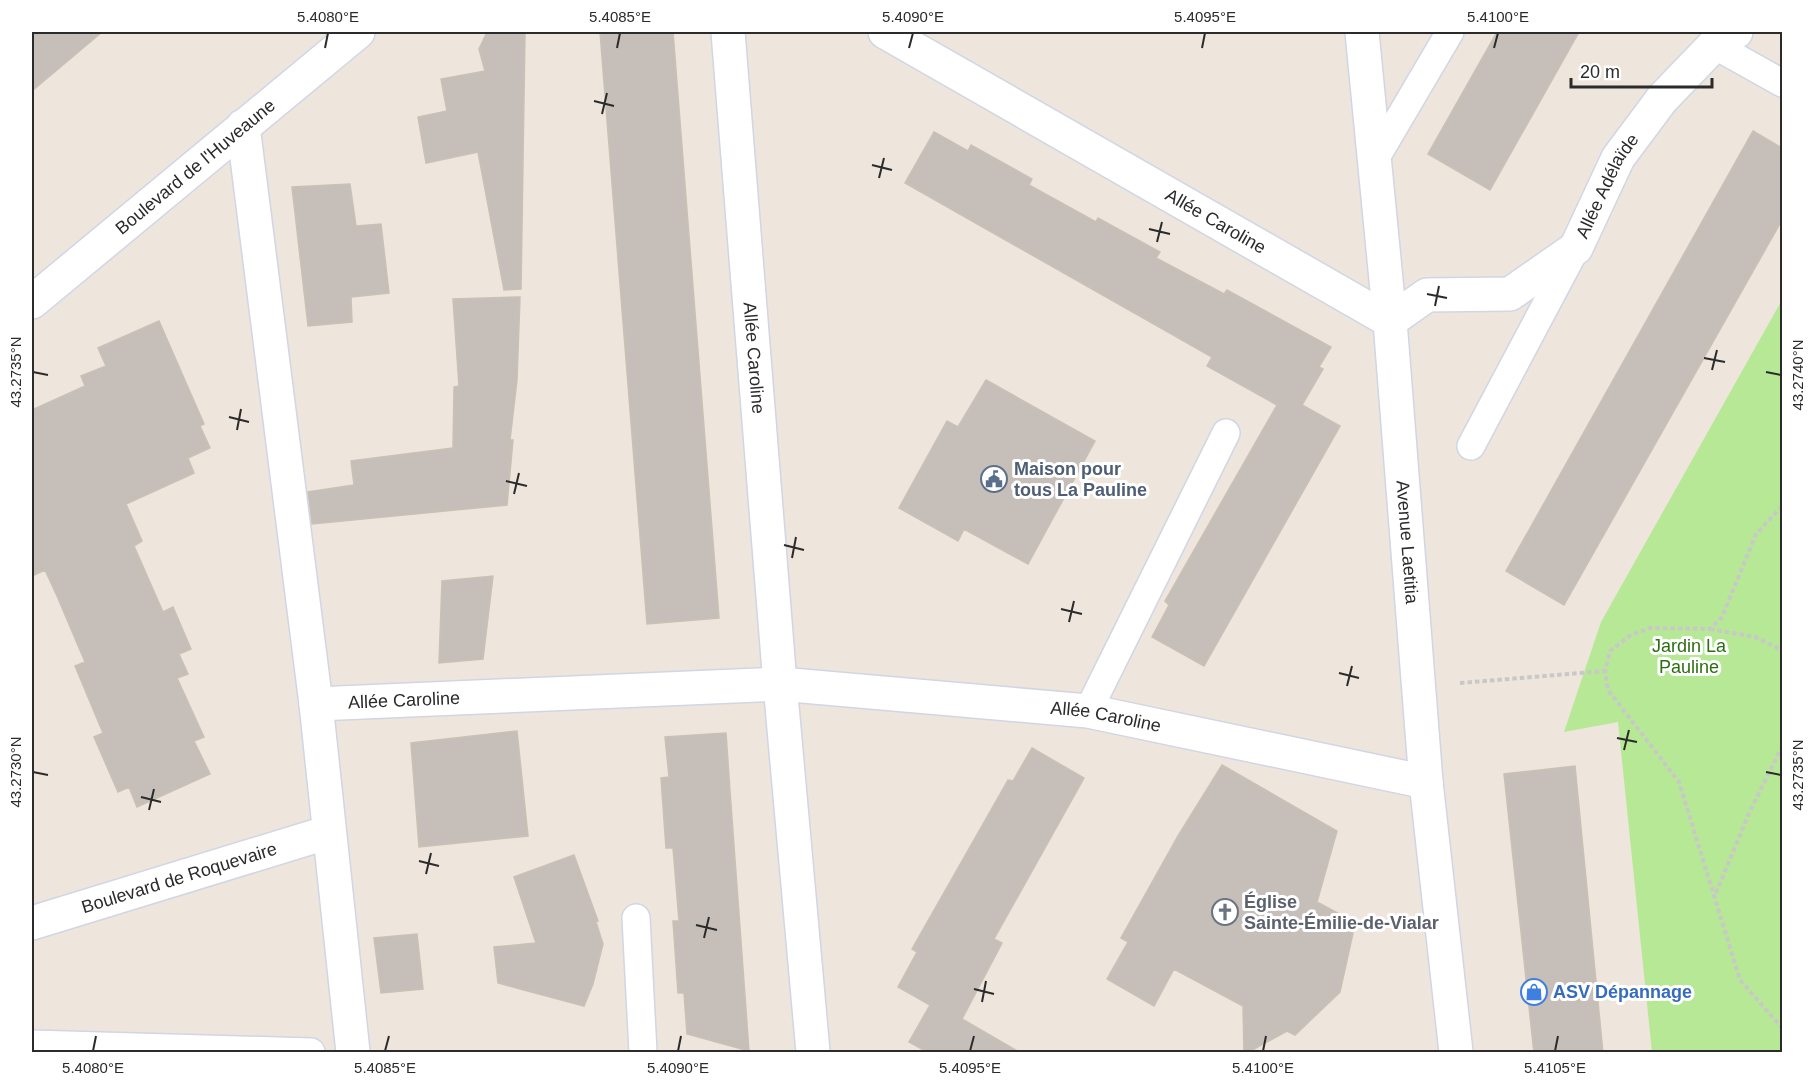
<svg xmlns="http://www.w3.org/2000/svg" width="1814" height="1084" font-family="Arial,sans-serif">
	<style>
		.green { fill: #b6e895 }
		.building { fill: #c6bfb9; stroke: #cac1b5; stroke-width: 1.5 }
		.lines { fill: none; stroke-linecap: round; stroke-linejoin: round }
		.service-casing { stroke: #d1d6e5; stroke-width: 30 }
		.minor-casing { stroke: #d1d6e5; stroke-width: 36 }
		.path { stroke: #c8c8c8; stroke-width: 4; stroke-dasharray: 4.5 3; stroke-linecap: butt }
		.service { stroke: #fff; stroke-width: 27 }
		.minor { stroke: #fff; stroke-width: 33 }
		.ticks { fill: none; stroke: #2b2b2b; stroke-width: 2 }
		.labels { text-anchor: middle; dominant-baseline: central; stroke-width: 6; stroke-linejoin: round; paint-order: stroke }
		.street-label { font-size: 18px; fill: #2b2b2b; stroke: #fff }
		.service-label { font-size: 18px; font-weight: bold; fill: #4e5e75; stroke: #fff; text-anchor: start }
		.park-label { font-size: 18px; fill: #2d6e15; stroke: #fff }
		.worship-label { font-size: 18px; font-weight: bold; fill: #5b616d; stroke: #fff; text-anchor: start }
		.shop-label { font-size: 18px; font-weight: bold; fill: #366cbe; stroke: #fff; text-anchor: start }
		.neatline { fill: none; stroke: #2b2b2b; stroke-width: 2 }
		.ticks-label { font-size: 15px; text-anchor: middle; fill: #2b2b2b }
	</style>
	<rect width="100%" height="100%" fill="#eee5dc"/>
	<path class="green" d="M 1782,300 L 1782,1052 L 1652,1052 L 1618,722 L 1564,732 L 1601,622 Z"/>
	<path class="building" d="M 32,32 L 102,32 L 32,91 Z
		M 487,32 L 525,32 L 521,289 L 504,290 L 478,152 L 426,163 L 418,117 L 447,111 L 441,79 L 485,71 L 479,49 Z
		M 600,32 L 673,32 L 719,618 L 647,624 Z
		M 1497,32 L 1579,32 L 1490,190 L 1428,154 Z
		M 1753,131 L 1782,148 L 1782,220 L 1564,605 L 1506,571 Z
		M 934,132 L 968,151 L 971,145 L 1032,179 L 1029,185 L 1096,222 L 1098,218 L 1160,252 L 1156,258 L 1224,294 L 1227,290 L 1331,347 L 1319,367 L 1323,369 L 1302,405 L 1340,426 L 1204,666 L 1152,637 L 1169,605 L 1165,601 L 1277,405 L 1207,366 L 1212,357 L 905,183 Z
		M 350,184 L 356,226 L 381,224 L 389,293 L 351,297 L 352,322 L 308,326 L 292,187 Z
		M 520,297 L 517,380 L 510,440 L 513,440 L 507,505 L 312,524 L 308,492 L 354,485 L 351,461 L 453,448 L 454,387 L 459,386 L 453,299 Z
		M 159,321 L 204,424 L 200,426 L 210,448 L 188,458 L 194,473 L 126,504 L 142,541 L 134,546 L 163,612 L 173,607 L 191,649 L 179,654 L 188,674 L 177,678 L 204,737 L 194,741 L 210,774 L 137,807 L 129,787 L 118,792 L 94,737 L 103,733 L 75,666 L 85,662 L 57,596 L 45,570 L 32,576 L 32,410 L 85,386 L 81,376 L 106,366 L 98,348 Z
		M 986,380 L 1095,441 L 1028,564 L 964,529 L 958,541 L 899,508 L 947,421 L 958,427 Z
		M 493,576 L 483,659 L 439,663 L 442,581 Z
		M 517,731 L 528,836 L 419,847 L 411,743 Z
		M 726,733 L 730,791 L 749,1051 L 687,1034 L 684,993 L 678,993 L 673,921 L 679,921 L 673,848 L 666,848 L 661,778 L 669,777 L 665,737 Z
		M 1032,748 L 1084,778 L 994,939 L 1002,943 L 962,1019 L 1021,1053 L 929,1053 L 909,1042 L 930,1005 L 898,987 L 917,952 L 912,949 L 1008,780 L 1013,781 Z
		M 1222,765 L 1337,831 L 1317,902 L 1345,917 L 1341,925 L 1353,933 L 1340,992 L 1295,1035 L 1287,1031 L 1247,1053 L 1244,1053 L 1243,1006 L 1174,969 L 1154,1006 L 1107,979 L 1128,942 L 1121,938 L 1178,836 Z
		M 1575,766 L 1603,1053 L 1534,1053 L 1504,774 Z
		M 574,855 L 598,921 L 596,922 L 603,944 L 593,984 L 584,1006 L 498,983 L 494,947 L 536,943 L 514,877 Z
		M 417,934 L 423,989 L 381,993 L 374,938 Z"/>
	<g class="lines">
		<defs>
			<path id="service" d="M 1714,45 L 1782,83
				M 1374,161 L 1450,32
				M 1471,446 L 1576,248
				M 1088,711 L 1226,433
				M 636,918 L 643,1052
				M 32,1044 L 311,1052"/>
			<g id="minor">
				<path id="s1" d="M 728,32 L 780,684 L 813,1052"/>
				<path id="s2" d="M 885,32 L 1390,321 L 1427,295 L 1510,294 L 1576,248 L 1618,158 L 1662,99 L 1714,45 L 1736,32"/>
				<path id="s3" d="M 1362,32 L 1390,321 L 1426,782 L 1456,1052"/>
				<path d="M 243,126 L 316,704 L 353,1052"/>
				<path id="s4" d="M 32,302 L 358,32"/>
				<path id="s5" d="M 316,704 L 780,684 L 1088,711 L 1426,782"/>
				<path id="s6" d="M 32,923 L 329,832"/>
			</g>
		</defs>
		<use href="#service" class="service-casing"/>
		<use href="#minor" class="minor-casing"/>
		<path class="path" d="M 1782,506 L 1756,534 L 1722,617 L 1710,629 L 1650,628 L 1631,635 L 1610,651 L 1605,671 L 1608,690 L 1679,782 L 1740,980 L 1782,1028
			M 1710,629 L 1755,637 L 1782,650
			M 1460,683 L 1605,671
			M 1716,893 L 1750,811 L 1782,747"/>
		<use href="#service" class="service"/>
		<use href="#minor" class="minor"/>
	</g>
	<path class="ticks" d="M 325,48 L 328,33M 617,48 L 620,33M 909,48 L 913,33M 1202,48 L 1205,33M 1494,48 L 1498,33M 594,101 L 614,106M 602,114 L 607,93M 872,165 L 892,170M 879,178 L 884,158M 1149,229 L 1170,234M 1157,242 L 1162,222M 1427,294 L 1447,298M 1435,306 L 1439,286M 1704,358 L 1725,362M 1712,370 L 1717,350M 33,372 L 48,375M 1766,372 L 1781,375M 229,417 L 249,422M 237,430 L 241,409M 506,481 L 527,486M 514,494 L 519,473M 784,545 L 804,550M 792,558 L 796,537M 1061,609 L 1082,614M 1069,622 L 1074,601M 1339,673 L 1359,678M 1347,686 L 1352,666M 1617,738 L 1637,742M 1624,750 L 1629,730M 33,772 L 48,775M 1766,772 L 1781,775M 141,797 L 161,802M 149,810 L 154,789M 419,861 L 439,866M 426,874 L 431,853M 696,925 L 717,930M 704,938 L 709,917M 974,989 L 994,994M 982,1002 L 986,981M 93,1051 L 96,1036M 385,1051 L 389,1036M 678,1051 L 681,1036M 970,1051 L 974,1036M 1263,1051 L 1266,1036M 1555,1051 L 1558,1036"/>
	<defs>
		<symbol id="civic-ring" viewBox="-11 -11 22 22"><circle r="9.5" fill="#fff" stroke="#5c6f8a" stroke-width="1.5"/><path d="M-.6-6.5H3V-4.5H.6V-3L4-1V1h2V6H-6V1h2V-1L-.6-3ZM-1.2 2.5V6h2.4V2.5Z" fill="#5c6f8a"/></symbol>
		<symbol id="church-ring" viewBox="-11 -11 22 22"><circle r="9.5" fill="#fff" stroke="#6b7280" stroke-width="1.5"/><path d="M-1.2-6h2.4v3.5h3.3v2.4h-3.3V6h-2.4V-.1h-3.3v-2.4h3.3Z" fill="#6b7280"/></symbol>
		<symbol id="shop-ring" viewBox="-11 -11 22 22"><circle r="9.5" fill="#fff" stroke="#3f7fe0" stroke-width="1.5"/><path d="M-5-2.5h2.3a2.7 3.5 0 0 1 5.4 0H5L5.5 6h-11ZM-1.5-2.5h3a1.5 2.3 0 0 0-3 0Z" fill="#3f7fe0"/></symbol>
	</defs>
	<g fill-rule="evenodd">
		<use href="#civic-ring" x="979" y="464" width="30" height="30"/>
		<use href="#church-ring" x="1210" y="897" width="30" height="30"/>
		<use href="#shop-ring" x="1519" y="977" width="30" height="30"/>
	</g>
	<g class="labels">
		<g class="street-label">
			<text stroke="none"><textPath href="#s4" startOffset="212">Boulevard de l'Huveaune</textPath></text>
			<text stroke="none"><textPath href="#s2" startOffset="860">Allée Adélaïde</textPath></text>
			<text stroke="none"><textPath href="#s2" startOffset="381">Allée Caroline</textPath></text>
			<text stroke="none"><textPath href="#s1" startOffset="327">Allée Caroline</textPath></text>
			<text stroke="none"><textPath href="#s3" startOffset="512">Avenue Laetitia</textPath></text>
			<text stroke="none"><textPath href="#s5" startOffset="88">Allée Caroline</textPath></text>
			<text stroke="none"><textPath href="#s5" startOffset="792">Allée Caroline</textPath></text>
			<text stroke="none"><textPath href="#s6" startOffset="154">Boulevard de Roquevaire</textPath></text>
		</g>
		<g class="service-label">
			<text x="1014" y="469">Maison pour<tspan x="1014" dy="21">tous La Pauline</tspan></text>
		</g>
		<g class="park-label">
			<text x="1689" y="646">Jardin La<tspan x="1689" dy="21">Pauline</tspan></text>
		</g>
		<g class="worship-label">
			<text x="1244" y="902">Église<tspan x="1244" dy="21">Sainte-Émilie-de-Vialar</tspan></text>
		</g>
		<g class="shop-label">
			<text x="1553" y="992">ASV Dépannage</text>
		</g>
	</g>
	<rect width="1814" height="1084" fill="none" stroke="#ffffff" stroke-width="66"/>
	<path d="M1571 78v9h141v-9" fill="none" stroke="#2b2b2b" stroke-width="3"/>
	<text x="1580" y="78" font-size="18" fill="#2b2b2b" stroke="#ffffff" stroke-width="4.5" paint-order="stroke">20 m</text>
	<rect x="33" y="33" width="1748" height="1018" class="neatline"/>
	<g class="ticks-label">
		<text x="328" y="22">5.4080°E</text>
		<text x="620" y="22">5.4085°E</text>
		<text x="913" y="22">5.4090°E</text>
		<text x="1205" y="22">5.4095°E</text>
		<text x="1498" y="22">5.4100°E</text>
		<text transform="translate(16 372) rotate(-90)" y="5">43.2735°N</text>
		<text transform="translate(1798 375) rotate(-90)" y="5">43.2740°N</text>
		<text transform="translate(16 772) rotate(-90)" y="5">43.2730°N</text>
		<text transform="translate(1798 775) rotate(-90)" y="5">43.2735°N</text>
		<text x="93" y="1073">5.4080°E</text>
		<text x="385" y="1073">5.4085°E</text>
		<text x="678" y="1073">5.4090°E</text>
		<text x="970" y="1073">5.4095°E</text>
		<text x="1263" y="1073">5.4100°E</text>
		<text x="1555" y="1073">5.4105°E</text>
	</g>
</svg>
